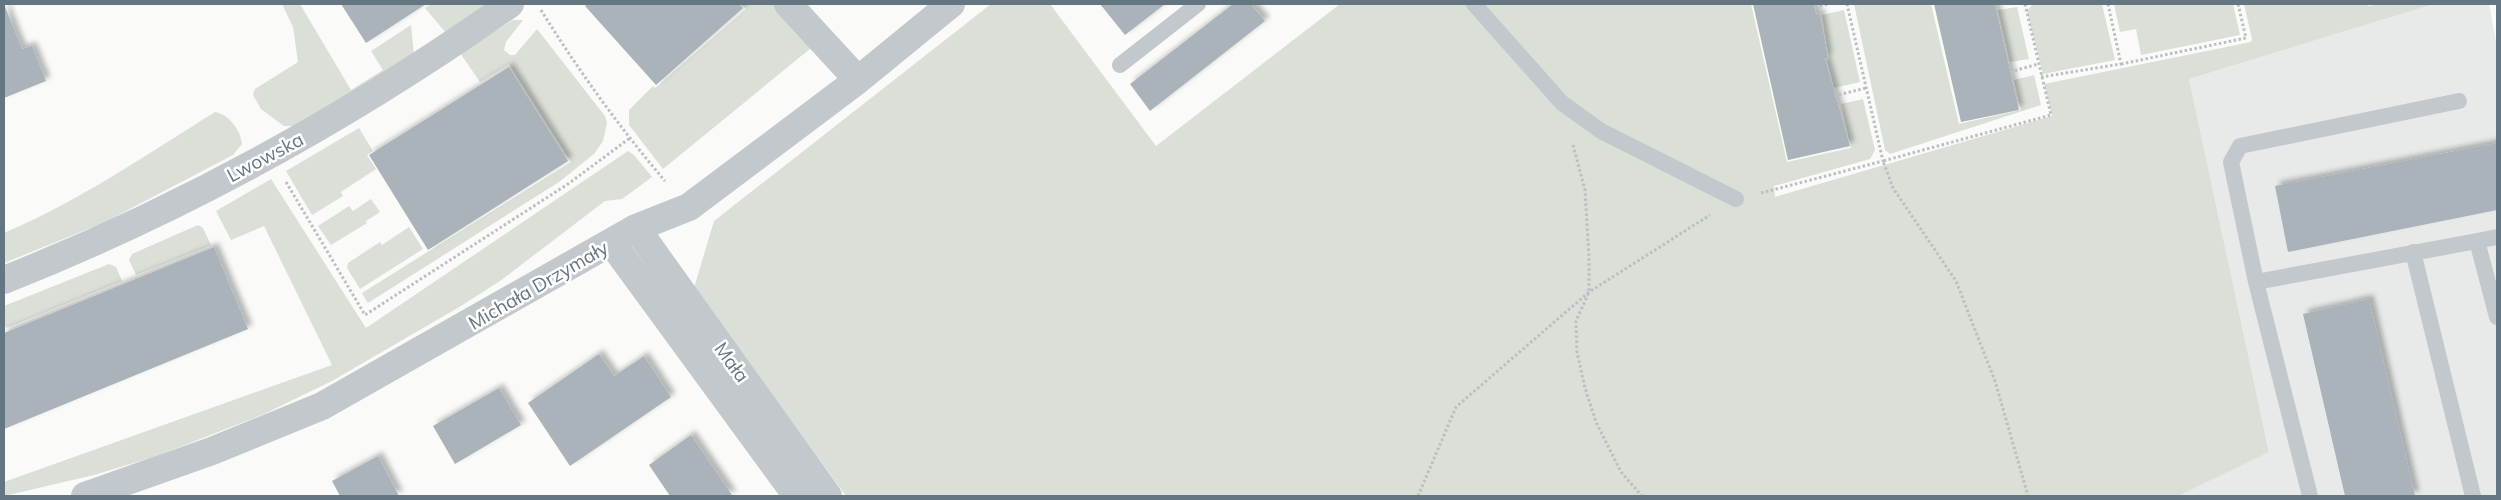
<svg xmlns="http://www.w3.org/2000/svg" width="2501" height="500" font-family="Mulish,sans-serif">
	<style>
		.built { fill: #e8e9e9 }
		.green { fill: #dadfd7 }
		.building { fill: #aab3b9; filter: url(#shadow) }
		.lines { fill: none; stroke-linecap: round; stroke-linejoin: round }
		.path { stroke: #bbbfc2; stroke-width: 3; stroke-dasharray: 2.5 2.5; stroke-linecap: butt }
		.service { stroke: #c3c8cc; stroke-width: 16 }
		.minor { stroke: #c3c8cc; stroke-width: 28 }
		.labels { text-anchor: middle; dominant-baseline: central; stroke-width: 5; stroke-linejoin: round; paint-order: stroke }
		.street-label { font-size: 19px; fill: #657683; stroke: #fff }
	</style>
	<defs>
		<filter id="shadow"><feDropShadow dx="4.5" dy="-4.5" stdDeviation="2.5" flood-color="#0004"/></filter>
	</defs>
	<rect width="100%" height="100%" fill="#fafaf8"/>
	<path class="built" d="M 2434,4 L 2489,4 L 2497,47 L 2497,496 L 2178,496 L 2269,451 L 2189,79 Z"/>
	<path class="green" d="M 282,4 L 300,4 L 351,90 L 383,70 L 371,51 L 411,25 L 414,55 L 295,126 L 284,126 L 261,109 L 253,95 L 255,89 L 298,62 L 293,27 Z
		M 432,4 L 490,4 L 446,33 L 425,8 Z
		M 742,4 L 774,4 L 811,48 L 663,169 L 629,125 L 629,110 L 653,86 L 655,88 L 746,9 Z
		M 991,4 L 1050,4 L 1156,146 L 1340,4 L 1751,4 L 1787,162 L 1851,148 L 1841,104 L 1863,99 L 1875,150 L 1870,159 L 1774,186 L 1775,197 L 2052,116 L 2044,84 L 2251,42 L 2252,39 L 2244,4 L 2368,4 L 2368,6 L 2381,4 L 2434,4 L 2189,79 L 2269,452 L 2178,496 L 846,496 L 694,288 L 714,221 Z
		M 1854,4 L 1931,4 L 1959,124 L 2021,110 L 2014,80 L 2034,75 L 2041,105 L 1890,154 L 1885,150 Z
		M 2033,4 L 2102,4 L 2115,60 L 2043,74 L 2027,11 Z
		M 2114,4 L 2233,4 L 2240,35 L 2141,55 L 2136,29 L 2120,32 Z
		M 2017,7 L 2029,59 L 2010,62 L 1998,10 Z
		M 1844,10 L 1860,82 L 1834,88 L 1827,60 L 1829,59 L 1822,15 Z
		M 513,20 L 523,20 L 506,42 L 504,50 L 510,55 L 515,55 L 537,29 L 605,116 L 607,123 L 603,141 L 594,154 L 559,182 L 368,303 L 362,293 L 571,162 L 509,64 L 480,82 L 460,53 Z
		M 215,112 C 229,114 241,131 242,144 L 233,155 L 103,223 L 4,263 L 4,233 C 79,201 146,155 215,112 Z
		M 359,128 L 373,151 L 367,155 L 376,169 L 341,192 L 343,196 L 312,215 L 286,171 Z
		M 628,151 L 634,155 L 652,177 L 622,199 L 605,201 L 500,281 L 461,306 L 332,381 L 262,415 L 154,457 L 94,475 L 4,496 L 4,482 L 332,365 L 264,226 L 231,240 L 216,211 L 271,179 L 366,328 Z
		M 371,199 L 380,212 L 366,221 L 367,223 L 331,245 L 318,226 L 349,206 L 353,211 Z
		M 198,225 L 203,228 L 211,245 L 136,275 L 129,260 L 132,254 Z
		M 409,227 L 423,249 L 360,289 L 347,268 L 348,263 L 380,242 L 382,245 Z
		M 109,264 L 116,267 L 122,281 L 6,328 L 4,323 L 4,306 Z"/>
	<path class="building" d="M 4,4 L 22,49 L 32,46 L 46,81 L 4,98 Z
		M 341,4 L 426,4 L 366,43 Z
		M 588,4 L 739,4 L 743,8 L 656,85 L 585,6 Z
		M 1100,4 L 1165,4 L 1125,35 Z
		M 1233,4 L 1251,4 L 1265,21 L 1150,111 L 1130,84 Z
		M 1753,4 L 1814,4 L 1816,14 L 1820,13 L 1828,58 L 1825,58 L 1850,146 L 1788,160 Z
		M 1934,4 L 1995,4 L 2019,110 L 1961,122 Z
		M 509,67 L 568,161 L 428,250 L 369,155 Z
		M 2497,143 L 2497,210 L 2288,252 L 2275,186 Z
		M 214,247 L 248,329 L 4,429 L 4,333 Z
		M 2369,299 L 2415,496 L 2345,496 L 2303,314 Z
		M 599,354 L 614,376 L 644,356 L 671,397 L 570,466 L 528,403 Z
		M 499,388 L 521,425 L 455,464 L 433,426 Z
		M 691,435 L 732,495 L 730,496 L 670,496 L 649,465 Z
		M 378,456 L 399,496 L 340,496 L 332,481 Z"/>
	<g class="lines">
		<path class="path" d="M 2025,4 L 2051,115 L 1883,161 L 1893,188 L 1956,281 L 1995,381 L 2028,496
			M 1815,7 L 1829,4
			M 541,10 C 578,70 620,128 665,181
			M 2121,64 L 2246,38 L 2238,4
			M 2010,72 L 2038,64
			M 2041,77 L 2121,64 L 2108,4
			M 1834,96 L 1866,88
			M 1573,145 L 1585,190 L 1589,257 L 1589,292 L 1576,321 L 1577,352 L 1585,388 L 1596,422 L 1621,472 L 1642,496
			M 286,182 L 365,315 L 568,184 L 630,138
			M 1761,193 L 1883,161 L 1847,4
			M 1418,496 L 1456,407 L 1589,292 L 1710,215"/>
		<path class="service" d="M 1474,4 L 1562,103 L 1601,131 L 1736,199
			M 1120,65 L 1198,4
			M 2497,237 L 2477,241 L 2497,317
			M 2413,252 L 2473,496
			M 2256,282 L 2477,241
			M 2310,496 L 2256,282 L 2231,162 L 2240,146 L 2459,101"/>
		<path class="minor" d="M 788,4 L 858,80
			M 636,228 L 828,496
			M 611,242 L 797,496
			M 4,280 C 183,209 353,115 510,4
			M 85,496 L 212,451 L 322,406 L 636,228 L 689,207 L 858,80 L 951,4"/>
	</g>
	<g class="labels">
		<g class="street-label">
			<text transform="translate(265 157) rotate(-28)">Lwowska</text>
			<text transform="translate(538 285) rotate(-30)">Michała Drzymały</text>
			<text transform="translate(732 362) rotate(54)">Mała</text>
		</g>
	</g>
	<rect width="2501" height="500" fill="none" stroke="#657683" stroke-width="10"/>
</svg>
